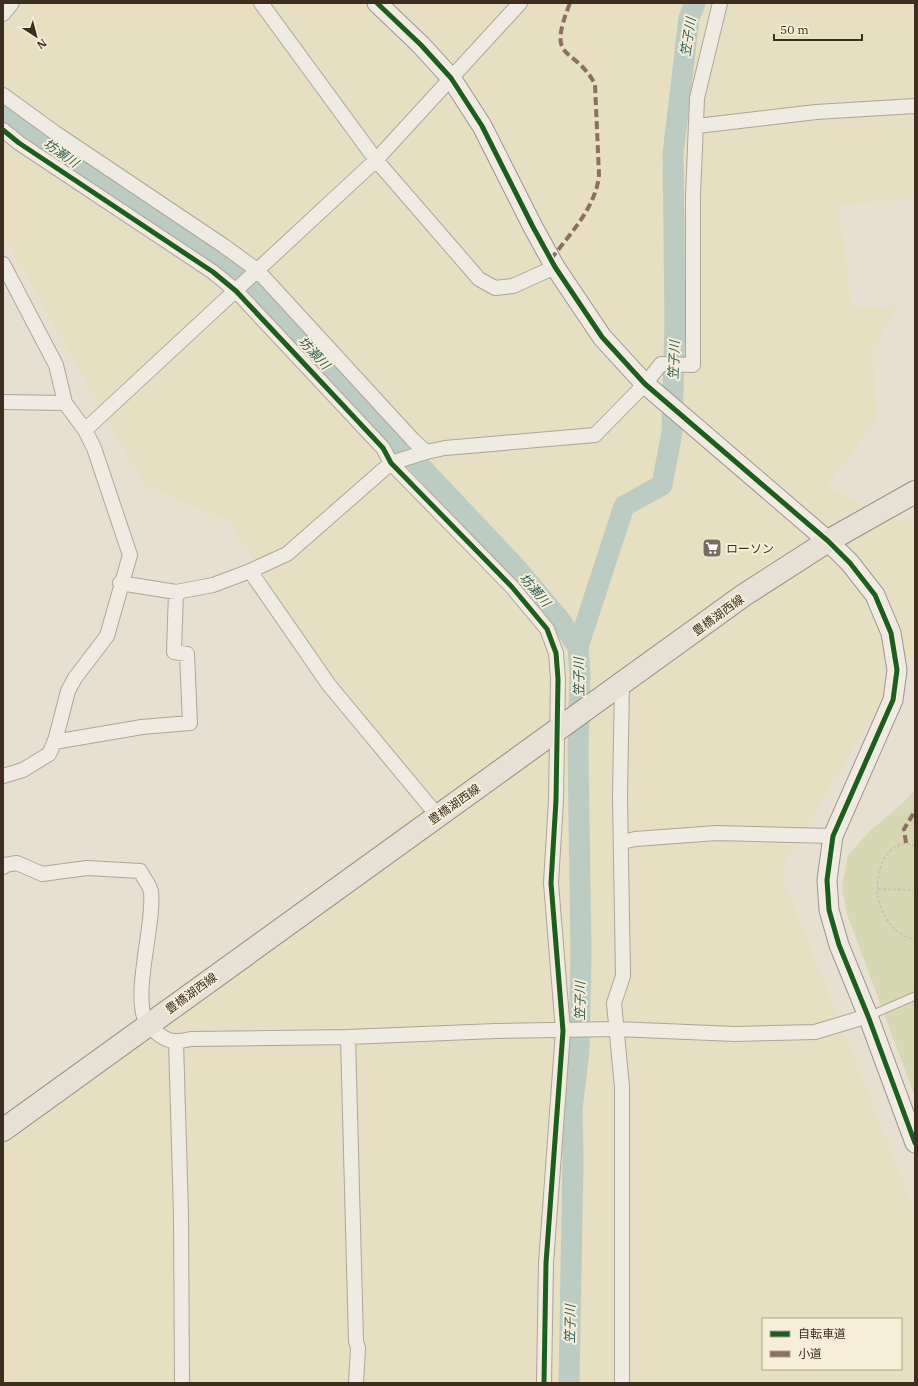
<svg xmlns="http://www.w3.org/2000/svg" width="918" height="1386" font-family="'IBM Plex Serif','Noto Sans JP',serif">
	<style>
		.farmland { fill: #e6dfc2; fill-rule: evenodd }
		.green { fill: #d6d7b3 }
		.lines { fill: none; stroke-linecap: round; stroke-linejoin: round }
		.river { stroke: #bcccc2; stroke-width: 21 }
		.lane-casing { stroke: #ada599; stroke-width: 9 }
		.street-casing { stroke: #ada599; stroke-width: 16 }
		.secondary-casing { stroke: #9c958a; stroke-width: 21 }
		.primary-casing { stroke: #928b80; stroke-width: 24 }
		.path { stroke: #c8c2b9; stroke-width: 2; stroke-dasharray: 3 2; stroke-linecap: butt }
		.lane { stroke: #efebe3; stroke-width: 7 }
		.street { stroke: #efebe3; stroke-width: 14 }
		.secondary { stroke: #efebe3; stroke-width: 19 }
		.primary { stroke: #e6e1d4; stroke-width: 22 }
		.quiet { stroke: #8d6e63; stroke-width: 4; stroke-dasharray: 8 4; stroke-linecap: butt }
		.cycleway-casing { stroke: #f7eed8; stroke-width: 8 }
		.cycleway { stroke: #1b5e20; stroke-width: 5 }
		.labels { text-anchor: middle; dominant-baseline: central; stroke-width: 4; stroke-linejoin: round; paint-order: stroke }
		.poi-label { font-size: 12px; fill: #3d2e20; stroke: #f7eed8; text-anchor: start }
		.street-label { font-size: 12px; fill: #3d2e20; stroke: #f7eed8 }
		.water-label { font-size: 13px; font-style: italic; fill: #2f5d5a; stroke: #f7eed8 }
	</style>
	<rect width="100%" height="100%" fill="#e7e0d1"/>
	<path class="farmland" d="M 3,3 L 915,3 L 915,200 L 838,204 L 852,309 L 898,306 L 873,349 L 876,421 L 826,488 L 901,521 L 915,514 L 915,659 L 908,656 L 780,871 L 915,1213 L 915,1383 L 3,1382 L 3,1137 L 418,810 L 228,520 L 144,485 L 9,245 L 3,241 ZM 763,1319 L 901,1319 L 901,1369 L 763,1369 Z"/>
	<path class="green" d="M 915,789 L 915,1097 L 847,914 L 842,886 L 848,855 L 869,832 L 903,803 Z"/>
	<g class="lines">
		<path class="river" d="M 3,112 L 253,288 L 519,571 L 560,620 L 578,647
			M 569,1383 L 573,1161 L 572,1109 L 579,1051 L 581,952 L 578,750 L 580,673 L 578,647 L 624,506 L 662,485 L 672,432 L 675,322 L 673,154 L 689,18 L 695,3"/>
		<defs>
			<path id="lane" d="M 869,1016 L 915,996"/>
			<path id="street" d="M 261,3 L 376,160 L 479,279 L 495,288 L 513,286 L 555,267
				M 3,14 L 12,3
				M 3,95 L 54,132 L 224,246 L 257,270 L 412,439 L 426,452
				M 697,126 L 816,112 L 915,106
				M 3,130 L 19,143 L 213,272 L 236,291 L 383,448 L 391,463 L 512,587 L 547,629 L 556,653 L 558,679 L 556,800 L 551,883 L 563,1031 L 546,1263 L 544,1383
				M 3,264 L 56,365 L 65,403 L 85,430 L 94,448 L 130,555 L 107,636 L 75,678 L 68,691 L 55,741 L 49,754 L 23,770 L 3,776
				M 3,402 L 65,403
				M 85,430 L 376,160 L 520,3
				M 250,571 L 329,685 L 437,815
				M 120,583 L 176,592 L 213,585 L 250,571 L 287,554 L 391,463 L 426,452 L 445,448 L 595,435 L 645,384 L 661,364 L 693,365 L 693,196 L 697,98 L 720,3
				M 54,742 L 142,727 L 190,723 L 187,654 L 174,652 L 176,592
				M 622,842 L 635,839 L 717,833 L 833,836
				M 3,867 L 5,865 L 17,863 L 42,874 L 87,868 L 140,871 C 143,877 150,885 151,892 C 155,924 130,1001 148,1025 C 150,1028 154,1030 157,1033 C 169,1043 177,1042 191,1039 L 348,1037 L 496,1031 L 616,1029 L 735,1034 L 815,1032 L 868,1016
				M 348,1037 L 356,1341 L 358,1348 L 356,1383
				M 176,1042 L 181,1214 L 182,1383
				M 622,1383 L 622,1087 L 614,1003 L 623,976 L 620,797 L 622,683"/>
			<path id="secondary" d="M 377,3 L 421,45 L 451,78 L 482,126 L 533,227 L 555,267 L 602,337 L 645,384 L 828,541 L 850,563 L 875,595 L 891,633 L 897,670 L 893,700 L 833,836 L 827,880 L 829,910 L 839,945 L 868,1016 L 915,1143"/>
			<path id="primary" d="M 3,1130 L 744,595 L 828,541 L 915,492"/>
		</defs>
		<use href="#lane" class="lane-casing"/>
		<use href="#street" class="street-casing"/>
		<use href="#secondary" class="secondary-casing"/>
		<use href="#primary" class="primary-casing"/>
		<path class="path" d="M 915,846 C 876,828 855,923 915,940
			M 878,889 L 915,890"/>
		<use href="#lane" class="lane"/>
		<use href="#street" class="street"/>
		<use href="#secondary" class="secondary"/>
		<use href="#primary" class="primary"/>
		<path class="quiet" d="M 551,259 C 570,234 596,207 599,175 L 595,84 C 572,43 546,64 570,3
			M 906,843 L 904,829 L 915,811"/>
		<defs>
			<path id="cycleway" d="M 377,3 L 421,45 L 451,78 L 482,126 L 533,227 L 555,267 L 602,337 L 645,384 L 828,541 L 850,563 L 875,595 L 891,633 L 897,670 L 893,700 L 833,836 L 827,880 L 829,910 L 839,945 L 868,1016 L 915,1143
				M 3,130 L 19,143 L 213,272 L 236,291 L 383,448 L 391,463 L 512,587 L 547,629 L 556,653 L 558,679 L 556,800 L 551,883 L 563,1031 L 546,1263 L 544,1383"/>
		</defs>
		<use href="#cycleway" class="cycleway-casing"/>
		<use href="#cycleway" class="cycleway"/>
	</g>
	<defs>
		<symbol id="supermarket-square" viewBox="-11 -11 22 22"><rect x="-9" y="-9" width="18" height="18" rx="4" fill="#786c5e" stroke="#f7eed8"/><path d="M-6-5.5h2.5l.6 2H6L4.5 2H-2.5L-4.4-4H-6ZM-1.5 3.2a1.3 1.3 0 1 0 .1 0ZM3 3.2a1.3 1.3 0 1 0 .1 0Z" fill="#fff"/></symbol>
	</defs>
	<g fill-rule="evenodd">
		<use href="#supermarket-square" x="701" y="537" width="22" height="22"/>
	</g>
	<g class="labels">
		<g class="poi-label">
			<text x="726" y="548">ローソン</text>
		</g>
		<g class="street-label">
			<text transform="translate(718 615) rotate(-36)">豊橋湖西線</text>
			<text transform="translate(454 804) rotate(-35)">豊橋湖西線</text>
			<text transform="translate(191 993) rotate(-36)">豊橋湖西線</text>
		</g>
		<g class="water-label">
			<text transform="translate(688 37) rotate(-81)">笠子川</text>
			<text transform="translate(61 153) rotate(35)">坊瀬川</text>
			<text transform="translate(314 353) rotate(47)">坊瀬川</text>
			<text transform="translate(674 360) rotate(-88)">笠子川</text>
			<text transform="translate(535 590) rotate(49)">坊瀬川</text>
			<text transform="translate(579 677) rotate(-91)">笠子川</text>
			<text transform="translate(580 1001) rotate(-89)">笠子川</text>
			<text transform="translate(570 1324) rotate(-89)">笠子川</text>
		</g>
	</g>
	<rect width="918" height="1386" fill="none" stroke="#3d2e20" stroke-width="8"/>
	<rect x="762" y="1318" width="140" height="52" fill="#f7eed8" stroke="#ada18e"/>
	<rect x="770" y="1331" width="20" height="6" fill="#1b5e20" stroke="#ada18e"/>
	<text x="798" y="1338" font-size="12" fill="#3d2e20">自転車道</text>
	<rect x="770" y="1351" width="20" height="6" fill="#8d6e63" stroke="#ada18e"/>
	<text x="798" y="1358" font-size="12" fill="#3d2e20">小道</text>
	<g transform="translate(36 36) rotate(144)" stroke="#f7eed8" stroke-width="3" paint-order="stroke">
	<path d="M0-3L7 15L0 10L-7 15Z" fill="#3d2e20"/>
	<text y="-6" font-size="11" font-weight="bold" text-anchor="middle" fill="#3d2e20">N</text>
	</g>
	<path d="M774 34v6h88v-6" fill="none" stroke="#3d2e20" stroke-width="2"/>
	<text x="780" y="34" font-size="12" fill="#3d2e20" stroke="#f7eed8" stroke-width="3" paint-order="stroke">50 m</text>
</svg>
